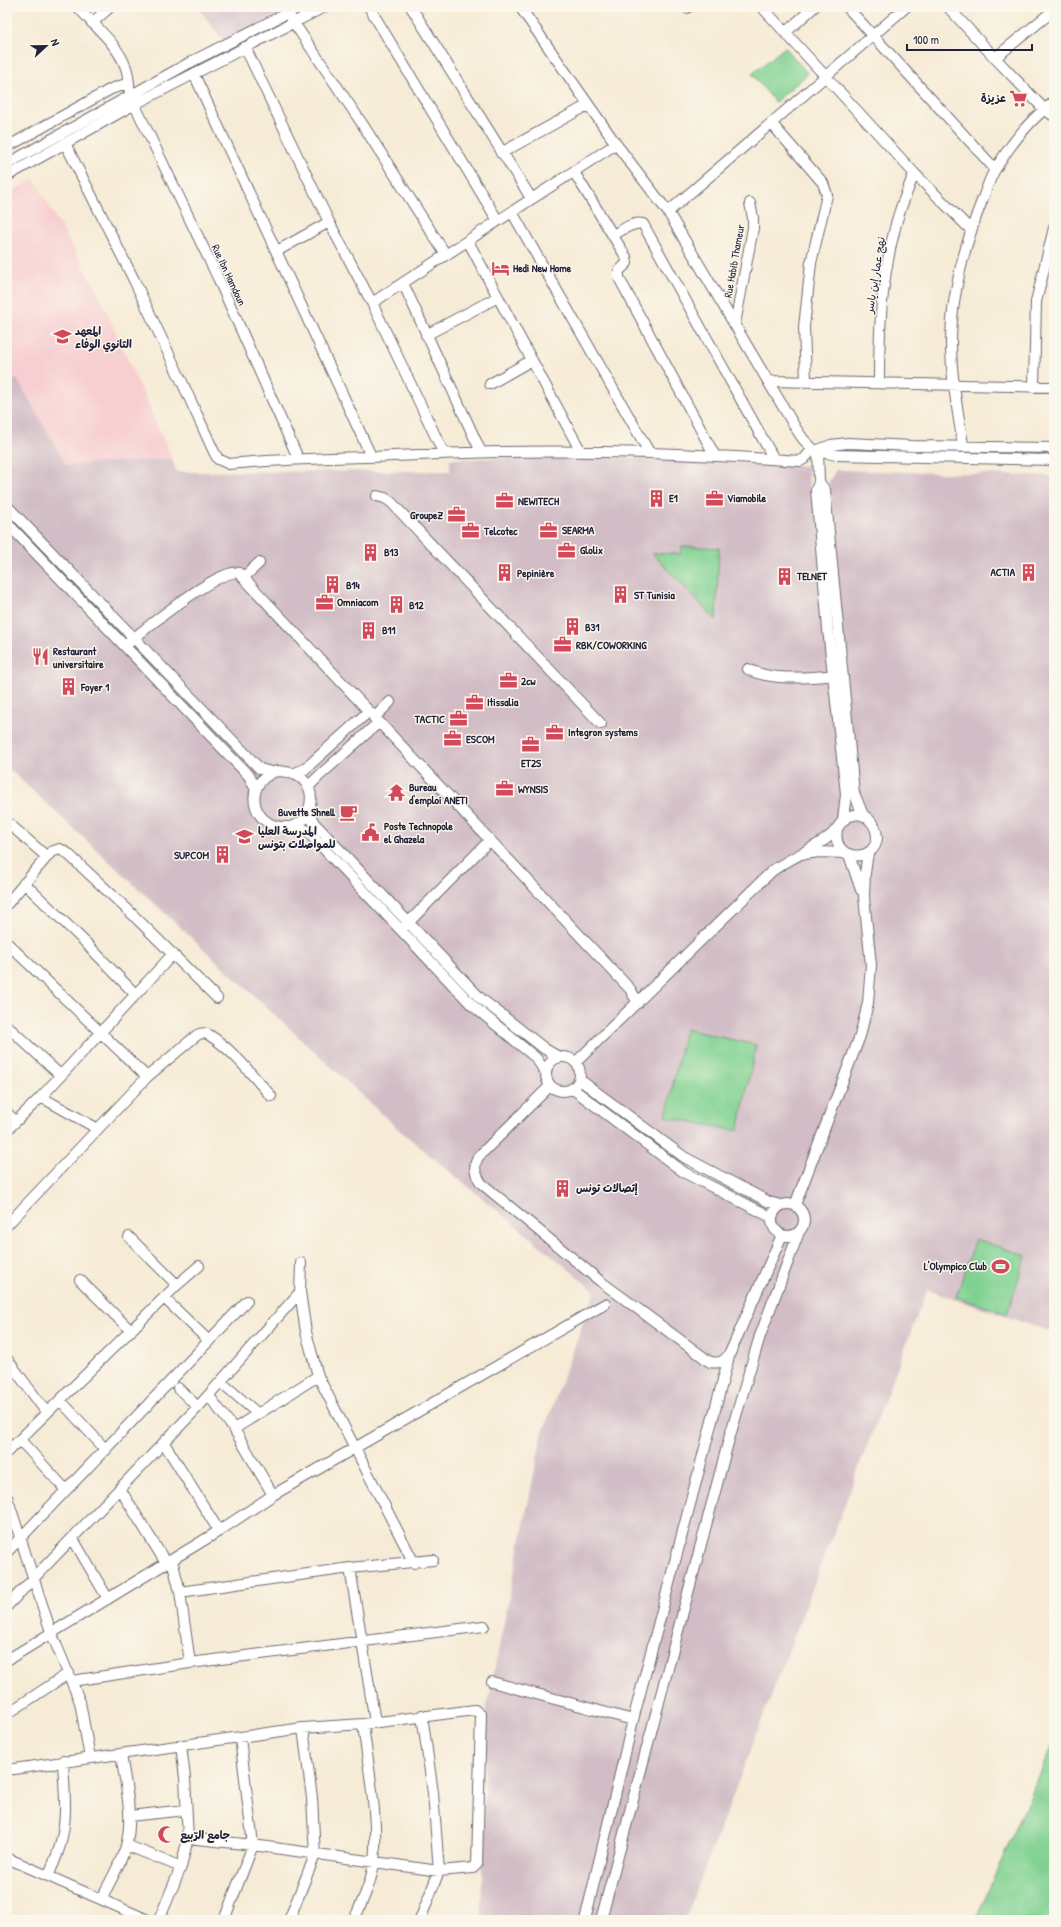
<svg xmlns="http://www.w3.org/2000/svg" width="1061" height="1927" font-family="'Patrick Hand','Playpen Sans Arabic',sans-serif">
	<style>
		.built { fill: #f7cfd2 }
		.industrial { fill: #d2bdc6 }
		.green { fill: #80d191; stroke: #517a66 }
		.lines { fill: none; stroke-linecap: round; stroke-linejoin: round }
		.minor-casing { stroke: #6c6871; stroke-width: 12 }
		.minor { stroke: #fff; stroke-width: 10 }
		.labels { text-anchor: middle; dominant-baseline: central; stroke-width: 3; stroke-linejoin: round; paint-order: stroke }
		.poi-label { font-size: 11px; font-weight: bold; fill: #22223b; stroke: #fbf7ec; text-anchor: start }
		.street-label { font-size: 11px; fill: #22223b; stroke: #fbf7ec }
	</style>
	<rect width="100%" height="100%" fill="#fbf7ec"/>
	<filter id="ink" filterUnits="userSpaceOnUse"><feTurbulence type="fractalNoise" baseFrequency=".025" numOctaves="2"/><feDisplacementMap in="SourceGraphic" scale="8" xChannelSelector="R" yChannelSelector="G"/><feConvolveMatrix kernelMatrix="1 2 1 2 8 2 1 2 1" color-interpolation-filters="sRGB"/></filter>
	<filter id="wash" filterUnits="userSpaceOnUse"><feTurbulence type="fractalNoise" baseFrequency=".012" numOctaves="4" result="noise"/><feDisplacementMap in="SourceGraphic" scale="16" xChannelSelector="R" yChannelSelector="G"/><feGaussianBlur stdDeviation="0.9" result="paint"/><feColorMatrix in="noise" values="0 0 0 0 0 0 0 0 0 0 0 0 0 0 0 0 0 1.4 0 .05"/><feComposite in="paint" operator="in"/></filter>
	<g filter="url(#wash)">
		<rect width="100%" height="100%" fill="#f6ebd6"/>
		<path class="built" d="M 34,179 L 99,295 L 172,459 L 66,465 L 17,378 L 7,380 L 7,194 Z"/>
		<path class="industrial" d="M 198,7 L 291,7 L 224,42 Z
			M 17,378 L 66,465 L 172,459 L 177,472 L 450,471 L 450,459 L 595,456 L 808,466 L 809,490 L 830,490 L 829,481 L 836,470 L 1054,476 L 1054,1333 L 927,1290 L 685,1920 L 481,1920 L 486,1711 L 542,1435 L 595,1291 L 397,1128 L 7,767 L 7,380 Z"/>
		<path class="green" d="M 785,47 L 808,74 L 775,102 L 752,74 Z
			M 682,546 L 719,548 L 716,620 L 652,553 L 681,554 Z
			M 685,1029 L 756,1045 L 738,1131 L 666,1117 Z
			M 976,1239 L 1026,1256 L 1007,1314 L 956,1297 Z
			M 1054,1743 L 1054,1920 L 975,1920 Z"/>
	</g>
	<g filter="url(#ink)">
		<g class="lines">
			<defs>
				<path id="minor" d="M 78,7 C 93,25 118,44 126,68 C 129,76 129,86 130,95 L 218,278 L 298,458
					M 369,7 L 498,221
					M 411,7 L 531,198
					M 520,7 L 616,144 L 668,212 L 795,427 L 803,439 L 814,450 L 836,455 L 1054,460
					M 686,7 L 687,8
					M 762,7 L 914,173 L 971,230
					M 847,7 L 995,169
					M 948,7 L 995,58 L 1044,109 L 1054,116
					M 290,17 L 361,122 L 446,255
					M 92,23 L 110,7
					M 785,33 L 814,7
					M 245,47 L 329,222 L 372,303 L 444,454
					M 995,58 L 1054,10
					M 194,74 L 371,456
					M 772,124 L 823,183 L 827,195 L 811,263 L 804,327 L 806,381
					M 65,143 L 134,280 L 183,384 L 214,452 L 218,459 L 229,464 C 293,458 356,458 419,455 C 547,448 673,452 800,461 L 804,459 L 813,449
					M 7,147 L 111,89 L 129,83
					M 501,153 L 588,105
					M 7,164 L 189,63 L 299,7
					M 574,172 L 626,257 L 627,263 L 619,271 L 619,278 L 715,456
					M 7,176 L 135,104 L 324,7
					M 512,212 L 649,452
					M 668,212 L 906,7
					M 613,235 C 621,231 633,221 643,224 L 774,459
					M 468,241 L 580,450
					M 277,251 L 329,222
					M 403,283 L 481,452
					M 372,303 L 616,144
					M 735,324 L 753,228 L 753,218 L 750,203
					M 426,335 L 498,297
					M 769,381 L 1054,387
					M 879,383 C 879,329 881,282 895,228 C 899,209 908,191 914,173
					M 490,384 L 532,360
					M 1034,387 L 1036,302 L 1054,228
					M 963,445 C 958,411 951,378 951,343 C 951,293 965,244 983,198 C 987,188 990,177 996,168 C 1011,144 1031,118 1054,102
					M 818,450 L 819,482 L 816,490 L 828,629 L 846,794 L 843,819
					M 818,450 L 831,445 L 848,443 L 913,446 L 1054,448
					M 819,482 L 825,490 L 854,793 L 863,815
					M 377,496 L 385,498 L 391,502 L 601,724
					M 7,506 L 260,769 L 272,772
					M 7,523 L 249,776 L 255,788
					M 244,577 L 259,563
					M 125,646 C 141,632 221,566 239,573 L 630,989 L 638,1003
					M 748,669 C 772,682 812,677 839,675
					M 374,718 L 390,702
					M 277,771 C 304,772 318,788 307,815 C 304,821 299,824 293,826 C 255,835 237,784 277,771 Z
					M 295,773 L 305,769 L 368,712
					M 308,787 L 319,776 L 378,723
					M 308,811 L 314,823 L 480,998 L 545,1049 L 559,1057
					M 7,822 L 47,857
					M 295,825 L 306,830 L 472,1005 L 536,1058 L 546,1073
					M 805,854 L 819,852 L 844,853
					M 849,855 L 861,890
					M 24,883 L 85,942 L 135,994
					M 7,904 L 51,852 L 60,849 L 67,853 L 129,911 L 217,998
					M 403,928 L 490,840
					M 7,943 L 147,1077 L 7,1225
					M 7,1026 L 60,1075
					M546 1074a17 17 0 1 1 34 0a17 17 0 1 1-34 0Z
					M 576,1062 L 772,871 C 790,858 812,850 830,836 C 839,829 841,817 854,815 C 867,812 877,826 877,838 C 875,864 831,861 837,830
					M 147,1077 L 197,1035 C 201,1033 205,1032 209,1035 C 231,1048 253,1076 271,1096
					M 580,1080 L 684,1157 L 769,1202 L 780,1205
					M 550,1086 L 478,1157 C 473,1167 475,1173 481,1183 L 600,1281 L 710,1362 C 721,1364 724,1361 730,1353 L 782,1235
					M 573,1089 L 685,1173 L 771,1217
					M 41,1097 L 98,1129
					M 7,1113 L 15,1121
					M 7,1130 L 41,1097 L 173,954
					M772 1220a16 16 0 1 1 32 0a16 16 0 1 1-32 0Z
					M 795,1205 L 860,1036 L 868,1003 L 871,965 L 864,897 L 865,873 L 868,853
					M 129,1237 L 177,1285
					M 301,1263 L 300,1292 L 306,1332 L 318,1376 L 414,1563
					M 80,1280 L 131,1331
					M 164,1298 L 209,1341
					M 7,1359 L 47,1413
					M 221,1382 L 257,1413
					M 178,1388 L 198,1407
					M 209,1396 L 234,1429 L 273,1495
					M 60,1400 L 106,1450
					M 234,1429 L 318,1376
					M 20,1440 L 66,1490
					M 164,1443 L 219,1531
					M 7,1452 L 177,1285 L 199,1266
					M 120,1489 L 166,1563
					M 7,1497 L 51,1632 L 80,1702 L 90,1758
					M 73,1539 L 108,1599
					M 7,1552 L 247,1301
					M 172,1560 L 180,1592 L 190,1663
					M 350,1568 L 375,1722
					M 180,1592 L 350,1568 L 433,1560
					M 7,1606 L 198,1407 L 300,1292
					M 7,1660 L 219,1531 L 273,1495 L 605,1304
					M 72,1681 L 190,1663 L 484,1626
					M 492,1682 L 633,1720
					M 7,1714 L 69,1673
					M 7,1770 L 303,1728 L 363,1724 L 475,1710 L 481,1715 L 477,1864 L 473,1868 L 439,1871 L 253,1845 L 188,1838
					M 129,1816 L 186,1810
					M 126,1845 L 181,1867
					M 7,1858 L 148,1920
					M 48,1876 C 53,1865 59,1853 61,1841 C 68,1815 64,1788 63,1761
					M 101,1899 C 110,1882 120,1865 126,1846 C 134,1817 125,1783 121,1754
					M 159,1920 L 181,1867 L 188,1838 L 185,1778 L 181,1745
					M 224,1920 L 253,1845 L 240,1738
					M 289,1920 L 315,1855 L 312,1798 L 303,1728
					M 354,1920 C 362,1902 372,1881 374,1862 C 379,1820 368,1766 363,1724
					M 420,1920 L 439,1871 L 433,1793 L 422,1715
					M 585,1920 L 633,1720 L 730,1353
					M 601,1920 L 729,1439 L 760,1336 L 799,1232"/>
			</defs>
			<use href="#minor" class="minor-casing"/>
			<use href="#minor" class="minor"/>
		</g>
	</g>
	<defs>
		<symbol id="supermarket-bare" viewBox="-9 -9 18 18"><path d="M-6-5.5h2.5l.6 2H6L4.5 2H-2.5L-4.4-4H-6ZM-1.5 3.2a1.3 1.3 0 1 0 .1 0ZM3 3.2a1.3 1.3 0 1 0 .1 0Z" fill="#d1495b" stroke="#fbf7ec" stroke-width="2.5" paint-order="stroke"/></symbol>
		<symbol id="hotel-bare" viewBox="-9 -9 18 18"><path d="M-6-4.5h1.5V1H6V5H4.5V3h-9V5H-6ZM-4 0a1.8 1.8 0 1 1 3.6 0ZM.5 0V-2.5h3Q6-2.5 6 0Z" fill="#d1495b" stroke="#fbf7ec" stroke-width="2.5" paint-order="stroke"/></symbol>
		<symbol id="school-bare" viewBox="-9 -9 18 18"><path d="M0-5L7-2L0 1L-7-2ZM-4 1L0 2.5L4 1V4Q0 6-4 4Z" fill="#d1495b" stroke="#fbf7ec" stroke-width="2.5" paint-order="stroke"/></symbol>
		<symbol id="building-bare" viewBox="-9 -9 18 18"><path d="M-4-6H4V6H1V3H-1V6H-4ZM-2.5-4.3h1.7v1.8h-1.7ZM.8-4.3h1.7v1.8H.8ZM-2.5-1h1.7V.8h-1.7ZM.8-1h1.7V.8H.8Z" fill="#d1495b" stroke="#fbf7ec" stroke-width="2.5" paint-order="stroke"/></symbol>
		<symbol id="office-bare" viewBox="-9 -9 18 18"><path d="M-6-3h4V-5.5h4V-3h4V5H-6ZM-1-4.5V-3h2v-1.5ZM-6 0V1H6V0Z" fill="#d1495b" stroke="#fbf7ec" stroke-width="2.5" paint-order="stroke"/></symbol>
		<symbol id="restaurant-bare" viewBox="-9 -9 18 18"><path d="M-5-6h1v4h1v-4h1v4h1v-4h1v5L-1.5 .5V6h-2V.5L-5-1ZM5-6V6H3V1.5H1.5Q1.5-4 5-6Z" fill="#d1495b" stroke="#fbf7ec" stroke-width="2.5" paint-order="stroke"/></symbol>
		<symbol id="temple-bare" viewBox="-9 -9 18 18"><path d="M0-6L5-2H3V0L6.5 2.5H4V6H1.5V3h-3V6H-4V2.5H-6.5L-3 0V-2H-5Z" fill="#d1495b" stroke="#fbf7ec" stroke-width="2.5" paint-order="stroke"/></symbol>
		<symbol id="cafe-bare" viewBox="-9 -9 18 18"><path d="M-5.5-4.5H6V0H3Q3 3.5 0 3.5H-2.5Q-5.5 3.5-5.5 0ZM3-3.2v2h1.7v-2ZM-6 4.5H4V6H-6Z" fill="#d1495b" stroke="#fbf7ec" stroke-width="2.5" paint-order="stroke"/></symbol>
		<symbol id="civic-bare" viewBox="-9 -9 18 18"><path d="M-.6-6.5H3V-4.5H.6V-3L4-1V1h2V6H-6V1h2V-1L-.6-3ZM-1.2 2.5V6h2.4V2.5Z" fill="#d1495b" stroke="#fbf7ec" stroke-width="2.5" paint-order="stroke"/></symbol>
		<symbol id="stadium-bare" viewBox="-9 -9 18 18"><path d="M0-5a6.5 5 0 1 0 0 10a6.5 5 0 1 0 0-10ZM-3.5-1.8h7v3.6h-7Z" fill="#d1495b" stroke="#fbf7ec" stroke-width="2.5" paint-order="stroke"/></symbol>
		<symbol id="mosque-bare" viewBox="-9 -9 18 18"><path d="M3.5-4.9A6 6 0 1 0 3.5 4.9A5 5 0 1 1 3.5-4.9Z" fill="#d1495b" stroke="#fbf7ec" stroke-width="2.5" paint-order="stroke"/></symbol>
	</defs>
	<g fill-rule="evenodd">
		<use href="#supermarket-bare" x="1006" y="86" width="25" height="25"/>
		<use href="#hotel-bare" x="488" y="256" width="25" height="25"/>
		<use href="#school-bare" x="50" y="324" width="25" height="25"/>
		<use href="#building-bare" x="644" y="486" width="25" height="25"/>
		<use href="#office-bare" x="702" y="486" width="25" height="25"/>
		<use href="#office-bare" x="492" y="488" width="25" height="25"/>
		<use href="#office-bare" x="444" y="502" width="25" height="25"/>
		<use href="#office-bare" x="536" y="518" width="25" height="25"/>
		<use href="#office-bare" x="458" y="518" width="25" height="25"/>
		<use href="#office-bare" x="554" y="538" width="25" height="25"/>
		<use href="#building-bare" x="358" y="540" width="25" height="25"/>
		<use href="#building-bare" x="1016" y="560" width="25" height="25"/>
		<use href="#building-bare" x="492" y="560" width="25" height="25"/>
		<use href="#building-bare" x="772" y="564" width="25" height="25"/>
		<use href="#building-bare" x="320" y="572" width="25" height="25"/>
		<use href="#building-bare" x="608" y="582" width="25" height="25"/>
		<use href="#office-bare" x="312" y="590" width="25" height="25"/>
		<use href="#building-bare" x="384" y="592" width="25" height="25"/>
		<use href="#building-bare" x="560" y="614" width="25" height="25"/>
		<use href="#building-bare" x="356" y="618" width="25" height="25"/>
		<use href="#office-bare" x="550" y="632" width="25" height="25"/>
		<use href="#restaurant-bare" x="28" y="644" width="25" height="25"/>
		<use href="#office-bare" x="496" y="668" width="25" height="25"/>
		<use href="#building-bare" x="56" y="674" width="25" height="25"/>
		<use href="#office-bare" x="462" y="690" width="25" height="25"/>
		<use href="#office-bare" x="446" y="706" width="25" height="25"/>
		<use href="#office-bare" x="542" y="720" width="25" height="25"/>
		<use href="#office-bare" x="440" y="726" width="25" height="25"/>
		<use href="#office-bare" x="518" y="732" width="25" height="25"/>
		<use href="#office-bare" x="492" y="776" width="25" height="25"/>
		<use href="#temple-bare" x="384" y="780" width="25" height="25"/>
		<use href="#cafe-bare" x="336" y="800" width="25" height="25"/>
		<use href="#civic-bare" x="358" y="820" width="25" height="25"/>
		<use href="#school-bare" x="232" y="824" width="25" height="25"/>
		<use href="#building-bare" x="210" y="842" width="25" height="25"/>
		<use href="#building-bare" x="550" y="1176" width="25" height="25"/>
		<use href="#stadium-bare" x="988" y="1254" width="25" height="25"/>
		<use href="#mosque-bare" x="154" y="1822" width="25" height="25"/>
	</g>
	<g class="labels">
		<g class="poi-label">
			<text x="1006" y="98" text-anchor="end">عزيزة</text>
			<text x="513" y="268">Hedi New Home</text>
			<text x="75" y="331">المعهد<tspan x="75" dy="13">الثانوي الوفاء</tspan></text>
			<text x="669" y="498">E1</text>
			<text x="727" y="498">Viamobile</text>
			<text x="518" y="501">NEWITECH</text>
			<text x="443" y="515" text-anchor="end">GroupeZ</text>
			<text x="562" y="530">SEARMA</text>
			<text x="484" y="531">Telcotec</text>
			<text x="580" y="550">Glolix</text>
			<text x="384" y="552">B13</text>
			<text x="1015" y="572" text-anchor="end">ACTIA</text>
			<text x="517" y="573">Pepinière</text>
			<text x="797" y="576">TELNET</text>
			<text x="346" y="585">B14</text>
			<text x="634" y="595">ST Tunisia</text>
			<text x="337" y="602">Omniacom</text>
			<text x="409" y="605">B12</text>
			<text x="585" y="627">B31</text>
			<text x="382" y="630">B11</text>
			<text x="576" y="645">RBK/COWORKING</text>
			<text x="53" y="651">Restaurant<tspan x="53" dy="13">universitaire</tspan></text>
			<text x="521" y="681">2cw</text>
			<text x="81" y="687">Foyer 1</text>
			<text x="487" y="702">Itissalia</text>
			<text x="445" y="719" text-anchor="end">TACTIC</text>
			<text x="568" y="732">Integron systems</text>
			<text x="466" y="739">ESCOM</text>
			<text x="531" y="763" text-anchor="middle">ET2S</text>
			<text x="409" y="787">Bureau<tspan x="409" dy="13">d'emploi ANETI</tspan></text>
			<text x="518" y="789">WYNSIS</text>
			<text x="335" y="812" text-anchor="end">Buvette Shnell</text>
			<text x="384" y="826">Poste Technopole<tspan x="384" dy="13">el Ghazela</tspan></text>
			<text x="258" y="831">المدرسة العليا<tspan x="258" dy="13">للمواصلات بتونس</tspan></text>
			<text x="209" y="855" text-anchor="end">SUPCOM</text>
			<text x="576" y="1188">إتصالات تونس</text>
			<text x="987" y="1266" text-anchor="end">L'Olympico Club</text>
			<text x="180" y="1835">جامع الرّبيع</text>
		</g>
		<g class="street-label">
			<text transform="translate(734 261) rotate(-80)">Rue Habib Thameur</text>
			<text transform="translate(229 275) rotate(65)">Rue Ibn Hamdoun</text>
			<text transform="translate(875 275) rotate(-81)">نهج عمار إبن ياسر</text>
		</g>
	</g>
	<rect width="1061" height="1927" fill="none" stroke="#fbf7ec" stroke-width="24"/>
	<g transform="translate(46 46) rotate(68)" stroke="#fbf7ec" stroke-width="3" paint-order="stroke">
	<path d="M0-3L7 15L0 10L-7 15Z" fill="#22223b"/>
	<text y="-6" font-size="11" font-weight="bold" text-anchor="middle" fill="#22223b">N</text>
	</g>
	<path d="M907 44v6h125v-6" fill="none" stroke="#22223b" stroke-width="2"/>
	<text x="913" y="44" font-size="12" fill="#22223b" stroke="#fbf7ec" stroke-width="3" paint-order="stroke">100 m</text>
</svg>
